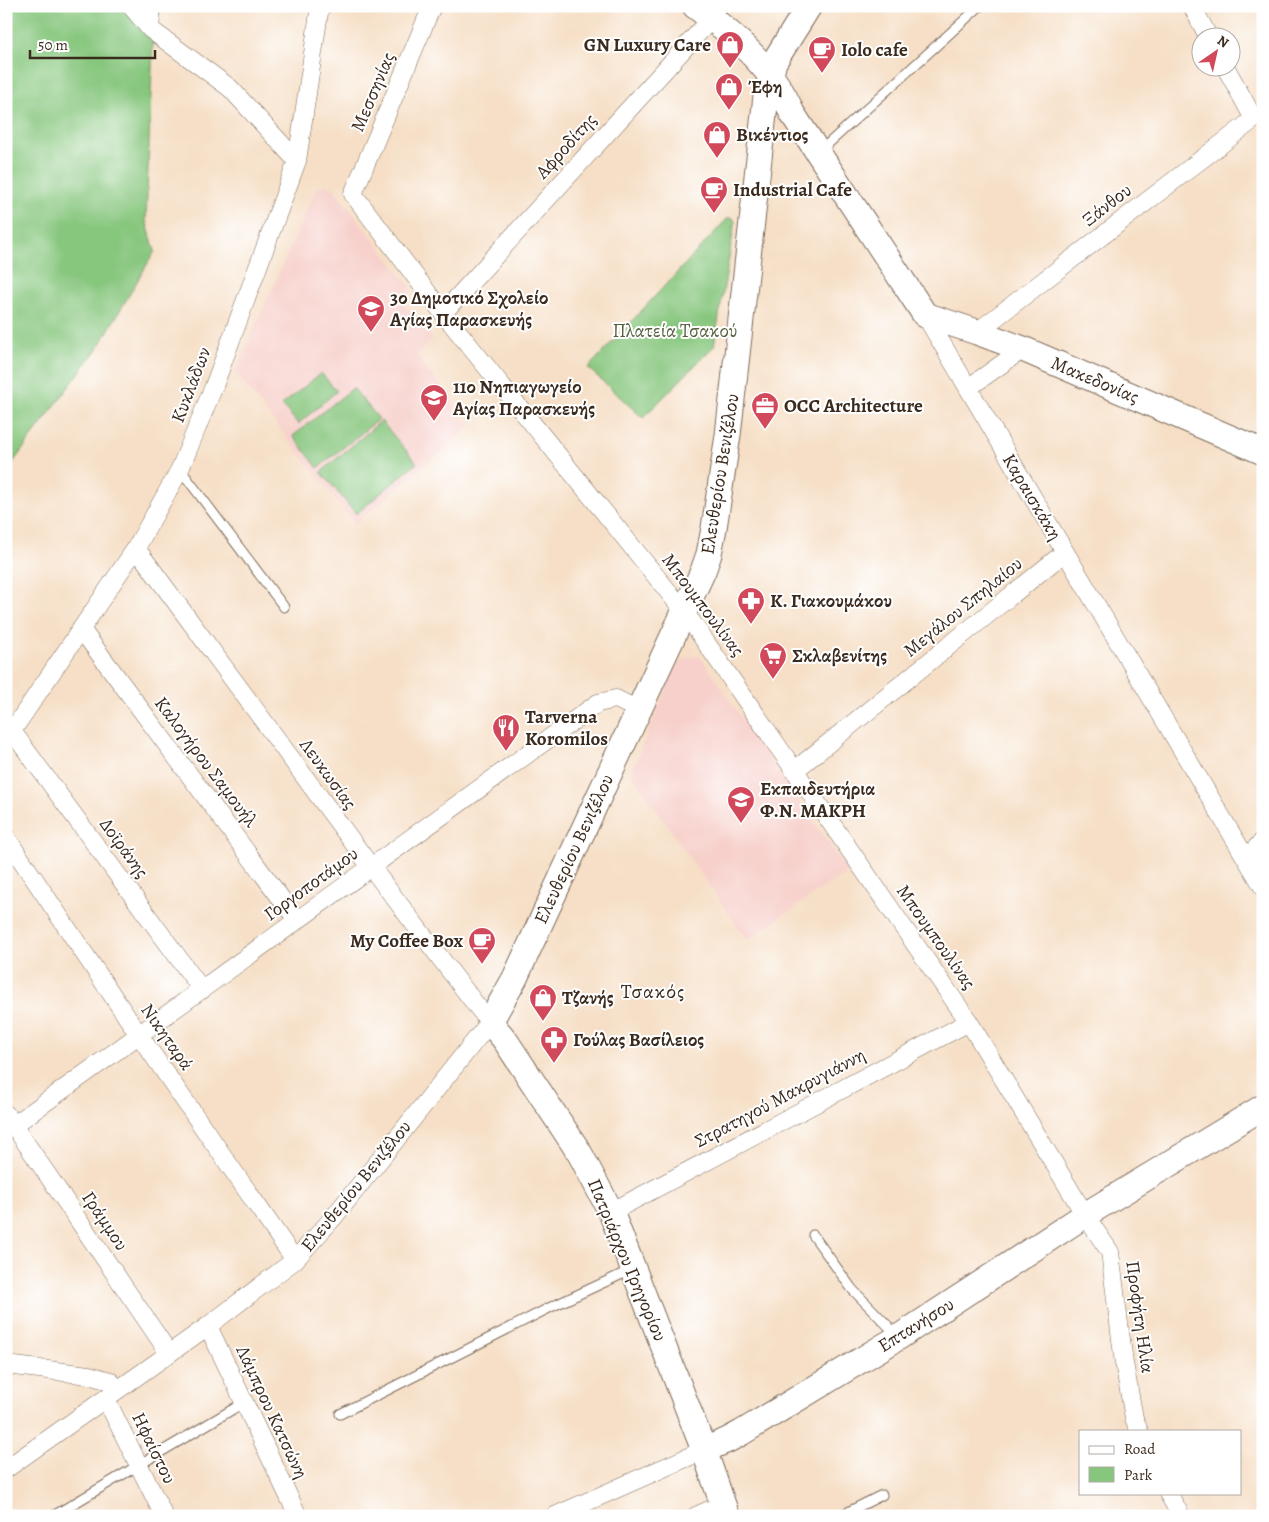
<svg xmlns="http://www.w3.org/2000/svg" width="1269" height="1522" font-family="Alegreya,serif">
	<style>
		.built { fill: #f7d0cb }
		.green { fill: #86c67d; stroke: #60784e }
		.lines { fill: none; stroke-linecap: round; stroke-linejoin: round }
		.lane-casing { stroke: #7c6959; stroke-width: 11 }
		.street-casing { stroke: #7c6959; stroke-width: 19 }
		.secondary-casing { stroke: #7c6959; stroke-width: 27 }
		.lane { stroke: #fff; stroke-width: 9 }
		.street { stroke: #fff; stroke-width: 18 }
		.secondary { stroke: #fff; stroke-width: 25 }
		.labels { text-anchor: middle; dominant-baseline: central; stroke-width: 4; stroke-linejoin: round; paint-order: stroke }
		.poi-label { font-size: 19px; font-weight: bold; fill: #3b2a1e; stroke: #fff; text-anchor: start }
		.street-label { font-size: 19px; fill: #3b2a1e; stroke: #fff }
		.park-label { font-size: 19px; fill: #55613f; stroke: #fff }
		.neighbourhood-label { font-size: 20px; letter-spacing: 1px; fill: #3b2a1e; stroke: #fff }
	</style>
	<rect width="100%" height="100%" fill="#fff"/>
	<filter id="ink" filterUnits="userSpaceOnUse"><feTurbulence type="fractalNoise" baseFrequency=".02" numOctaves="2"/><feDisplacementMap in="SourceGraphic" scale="10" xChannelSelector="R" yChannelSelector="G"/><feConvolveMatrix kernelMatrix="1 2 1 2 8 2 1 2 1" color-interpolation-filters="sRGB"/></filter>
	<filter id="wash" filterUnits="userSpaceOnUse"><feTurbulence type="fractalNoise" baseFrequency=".0096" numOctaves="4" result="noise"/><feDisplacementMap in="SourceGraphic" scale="20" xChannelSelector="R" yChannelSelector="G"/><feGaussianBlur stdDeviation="1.12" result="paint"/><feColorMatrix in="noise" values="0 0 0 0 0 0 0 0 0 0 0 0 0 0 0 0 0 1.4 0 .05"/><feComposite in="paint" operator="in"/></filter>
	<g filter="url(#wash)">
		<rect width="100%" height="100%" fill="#f6dfc6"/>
		<path class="built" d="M 325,185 L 334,189 L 412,289 L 400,300 L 433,339 L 416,355 L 471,426 L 355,524 L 235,372 L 317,187 Z
			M 696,656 L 702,659 L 782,777 L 848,871 L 747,940 L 631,773 L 676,665 L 686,658 Z"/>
		<path class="green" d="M 6,6 L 123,6 L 153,42 L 146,220 L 155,251 L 99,346 L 6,472 Z
			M 728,218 L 733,218 L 735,222 L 714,346 L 643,418 L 588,368 Z
			M 321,373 L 337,391 L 298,424 L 282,405 Z
			M 353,388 L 379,419 L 318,468 L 293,436 Z
			M 381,421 L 417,463 L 356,514 L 321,472 Z"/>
	</g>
	<g filter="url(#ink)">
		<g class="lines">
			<defs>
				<path id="lane" d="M 819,152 L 980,6
					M 180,469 L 284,607
					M 813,1235 L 852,1289 L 898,1336
					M 340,1414 L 551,1307 L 633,1269
					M 53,1516 L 245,1402
					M 840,1516 L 882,1495"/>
				<path id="street" d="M 131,6 L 150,29 L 230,88 L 297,161
					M 432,6 L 353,194 L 443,313 L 684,611 L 969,1022 L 1085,1215 L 1110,1252 L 1124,1363 L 1134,1418 L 1139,1431
					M 1192,6 L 1209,38
					M 150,29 L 152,6
					M 1226,68 L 1254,119
					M 443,313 L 712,18 L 718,6
					M 925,315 L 1263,887
					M 977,332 L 1254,119 L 1263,114
					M 968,388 L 1023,349
					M 81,629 L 297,920
					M 12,731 L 202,990
					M 6,740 L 136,548 L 180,469 L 214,386 L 297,161 L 320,6
					M 794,771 L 1065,552
					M 6,837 L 139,1035 L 295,1260
					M 1246,858 L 1263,841
					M 6,1114 L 169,1353
					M 14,1125 L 598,703 L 616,699 L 638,710
					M 611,1212 L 969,1022
					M 208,1326 L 298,1516
					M 6,1365 L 89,1375 L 110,1381 L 118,1389
					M 106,1399 L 164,1516
					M 6,1469 L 208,1326 L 295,1260 L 333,1218 L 490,1022 L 476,1005 L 371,867 L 136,548
					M 1168,1493 L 1181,1516
					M 555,1516 L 704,1450
					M 696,1516 L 723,1504"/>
				<path id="secondary" d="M 695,6 C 731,32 776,71 792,113 L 925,315 L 977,332 L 1023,349 L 1263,452
					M 704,1450 L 728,1440 L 741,1433 L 899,1337 L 1085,1215 L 1263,1107
					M 727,1516 L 704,1450 L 611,1212 L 579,1152 L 505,1040 L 490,1022 L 515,978 L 703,571 L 709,554 L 714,528 L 728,435 L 766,96 L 774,62 L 809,6"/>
			</defs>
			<use href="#lane" class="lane-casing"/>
			<use href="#street" class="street-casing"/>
			<use href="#secondary" class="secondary-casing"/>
			<use href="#lane" class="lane"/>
			<use href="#street" class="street"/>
			<use href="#secondary" class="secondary"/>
		</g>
	</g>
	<defs>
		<symbol id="shop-pin" viewBox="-11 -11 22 30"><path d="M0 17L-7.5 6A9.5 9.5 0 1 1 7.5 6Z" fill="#d1495b" stroke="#fff"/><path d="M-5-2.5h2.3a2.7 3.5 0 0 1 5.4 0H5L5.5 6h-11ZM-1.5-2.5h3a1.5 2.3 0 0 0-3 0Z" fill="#fff"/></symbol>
		<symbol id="cafe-pin" viewBox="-11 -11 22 30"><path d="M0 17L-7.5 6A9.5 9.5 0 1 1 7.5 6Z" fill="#d1495b" stroke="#fff"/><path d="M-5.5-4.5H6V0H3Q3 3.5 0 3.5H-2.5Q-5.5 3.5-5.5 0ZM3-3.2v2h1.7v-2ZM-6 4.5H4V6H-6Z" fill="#fff"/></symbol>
		<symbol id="school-pin" viewBox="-11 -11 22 30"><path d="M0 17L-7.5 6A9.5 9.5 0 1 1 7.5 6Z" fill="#d1495b" stroke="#fff"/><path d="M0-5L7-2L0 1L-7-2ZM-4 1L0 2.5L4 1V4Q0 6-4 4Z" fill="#fff"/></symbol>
		<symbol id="office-pin" viewBox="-11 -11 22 30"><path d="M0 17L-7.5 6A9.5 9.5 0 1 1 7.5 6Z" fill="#d1495b" stroke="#fff"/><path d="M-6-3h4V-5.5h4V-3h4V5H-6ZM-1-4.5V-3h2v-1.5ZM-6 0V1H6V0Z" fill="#fff"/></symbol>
		<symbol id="pharmacy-pin" viewBox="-11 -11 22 30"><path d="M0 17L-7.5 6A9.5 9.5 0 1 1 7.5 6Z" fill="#d1495b" stroke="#fff"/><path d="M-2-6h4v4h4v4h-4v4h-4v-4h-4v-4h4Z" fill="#fff"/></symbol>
		<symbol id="supermarket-pin" viewBox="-11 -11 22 30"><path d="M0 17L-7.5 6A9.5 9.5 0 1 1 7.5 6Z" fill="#d1495b" stroke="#fff"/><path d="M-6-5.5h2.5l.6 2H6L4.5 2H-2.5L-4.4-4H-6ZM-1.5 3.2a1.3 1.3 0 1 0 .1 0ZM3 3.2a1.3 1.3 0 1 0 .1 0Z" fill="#fff"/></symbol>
		<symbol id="restaurant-pin" viewBox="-11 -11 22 30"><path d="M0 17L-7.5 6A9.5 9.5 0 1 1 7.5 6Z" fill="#d1495b" stroke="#fff"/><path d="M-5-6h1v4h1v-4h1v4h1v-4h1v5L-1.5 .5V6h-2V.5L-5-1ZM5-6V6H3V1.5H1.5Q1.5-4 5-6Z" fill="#fff"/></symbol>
	</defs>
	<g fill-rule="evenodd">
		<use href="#shop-pin" x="714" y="29" width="32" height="43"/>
		<use href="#cafe-pin" x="806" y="34" width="32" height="43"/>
		<use href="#shop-pin" x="713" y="71" width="32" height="43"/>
		<use href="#shop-pin" x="701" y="119" width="32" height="43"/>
		<use href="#cafe-pin" x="698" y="174" width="32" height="43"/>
		<use href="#school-pin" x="355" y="293" width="32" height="43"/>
		<use href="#school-pin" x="418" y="382" width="32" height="43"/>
		<use href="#office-pin" x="749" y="390" width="32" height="43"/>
		<use href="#pharmacy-pin" x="735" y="585" width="32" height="43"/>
		<use href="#supermarket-pin" x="757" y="640" width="32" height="43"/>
		<use href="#restaurant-pin" x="490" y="712" width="32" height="43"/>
		<use href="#school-pin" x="725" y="784" width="32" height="43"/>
		<use href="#cafe-pin" x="466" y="925" width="32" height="43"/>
		<use href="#shop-pin" x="527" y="982" width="32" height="43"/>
		<use href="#pharmacy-pin" x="538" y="1024" width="32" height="43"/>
	</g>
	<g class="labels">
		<g class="poi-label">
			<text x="711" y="45" text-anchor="end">GN Luxury Care</text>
			<text x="841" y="50">Iolo cafe</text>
			<text x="748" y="87">Έφη</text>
			<text x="736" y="135">Βικέντιος</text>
			<text x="733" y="190">Industrial Cafe</text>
			<text x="390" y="298">3ο Δημοτικό Σχολείο<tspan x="390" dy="22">Αγίας Παρασκευής</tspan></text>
			<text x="453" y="387">11ο Νηπιαγωγείο<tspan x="453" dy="22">Αγίας Παρασκευής</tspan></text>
			<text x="784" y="406">OCC Architecture</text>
			<text x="770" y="601">Κ. Γιακουμάκου</text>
			<text x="792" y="656">Σκλαβενίτης</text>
			<text x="525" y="717">Tarverna<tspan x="525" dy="22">Koromilos</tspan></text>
			<text x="760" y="789">Εκπαιδευτήρια<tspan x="760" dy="22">Φ.Ν. ΜΑΚΡΗ</tspan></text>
			<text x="463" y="941" text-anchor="end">My Coffee Box</text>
			<text x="562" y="998">Τζανής</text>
			<text x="573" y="1040">Γούλας Βασίλειος</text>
		</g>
		<g class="street-label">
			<text transform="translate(373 92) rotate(-67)">Μεσσηνίας</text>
			<text transform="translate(566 146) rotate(-48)">Αφροδίτης</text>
			<text transform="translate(1107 205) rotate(-38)">Ξάνθου</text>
			<text transform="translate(1095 380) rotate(23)">Μακεδονίας</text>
			<text transform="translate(191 385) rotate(-69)">Κυκλάδων</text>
			<text transform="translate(720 474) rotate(-81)">Ελευθερίου Βενιζέλου</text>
			<text transform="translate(1032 497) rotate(59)">Καραισκάκη</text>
			<text transform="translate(703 605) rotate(53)">Μπουμπουλίνας</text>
			<text transform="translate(963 607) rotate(-39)">Μεγάλου Σπηλαίου</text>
			<text transform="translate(206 762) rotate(53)">Καλογήρου Σαμουήλ</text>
			<text transform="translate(328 774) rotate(54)">Λευκωσίας</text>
			<text transform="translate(124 848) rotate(54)">Δοϊράνης</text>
			<text transform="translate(574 849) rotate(-65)">Ελευθερίου Βενιζέλου</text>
			<text transform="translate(311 884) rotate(-36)">Γοργοποτάμου</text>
			<text transform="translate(936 937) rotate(55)">Μπουμπουλίνας</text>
			<text transform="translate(167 1037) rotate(55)">Νικηταρά</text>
			<text transform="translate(780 1098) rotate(-28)">Στρατηγού Μακρυγιάννη</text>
			<text transform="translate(356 1186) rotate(-51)">Ελευθερίου Βενιζέλου</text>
			<text transform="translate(105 1221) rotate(56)">Γράμμου</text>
			<text transform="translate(627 1260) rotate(67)">Πατριάρχου Γρηγορίου</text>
			<text transform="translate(1140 1317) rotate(82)">Προφήτη Ηλία</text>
			<text transform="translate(916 1325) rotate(-32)">Επτανήσου</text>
			<text transform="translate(272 1412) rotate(65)">Λάμπρου Κατσώνη</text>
			<text transform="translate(154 1448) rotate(64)">Ηφαίστου</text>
		</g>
		<g class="park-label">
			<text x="675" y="331">Πλατεία Τσακού</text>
		</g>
		<g class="neighbourhood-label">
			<text x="653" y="991">Τσακός</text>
		</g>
	</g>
	<rect width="1269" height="1522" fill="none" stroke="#fff" stroke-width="25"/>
	<rect x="1079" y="1430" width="162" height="65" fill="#ffffff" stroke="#b1aaa5"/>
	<rect x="1089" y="1446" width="25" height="8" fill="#ffffff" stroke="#b1aaa5"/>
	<text x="1124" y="1454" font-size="15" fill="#3b2a1e">Road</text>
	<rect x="1089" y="1467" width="25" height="15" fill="#86c67d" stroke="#b1aaa5"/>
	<text x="1124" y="1480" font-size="15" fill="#3b2a1e">Park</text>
	<g transform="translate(1216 52) rotate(34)"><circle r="24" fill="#ffffff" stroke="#b1aaa5"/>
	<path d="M0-4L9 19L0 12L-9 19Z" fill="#d1495b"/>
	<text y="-8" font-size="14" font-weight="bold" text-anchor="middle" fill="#3b2a1e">N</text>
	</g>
	<path d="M30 50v8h125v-8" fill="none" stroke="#3b2a1e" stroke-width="2.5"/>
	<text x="38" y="50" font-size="15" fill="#3b2a1e" stroke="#ffffff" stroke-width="4" paint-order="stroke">50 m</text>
</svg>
